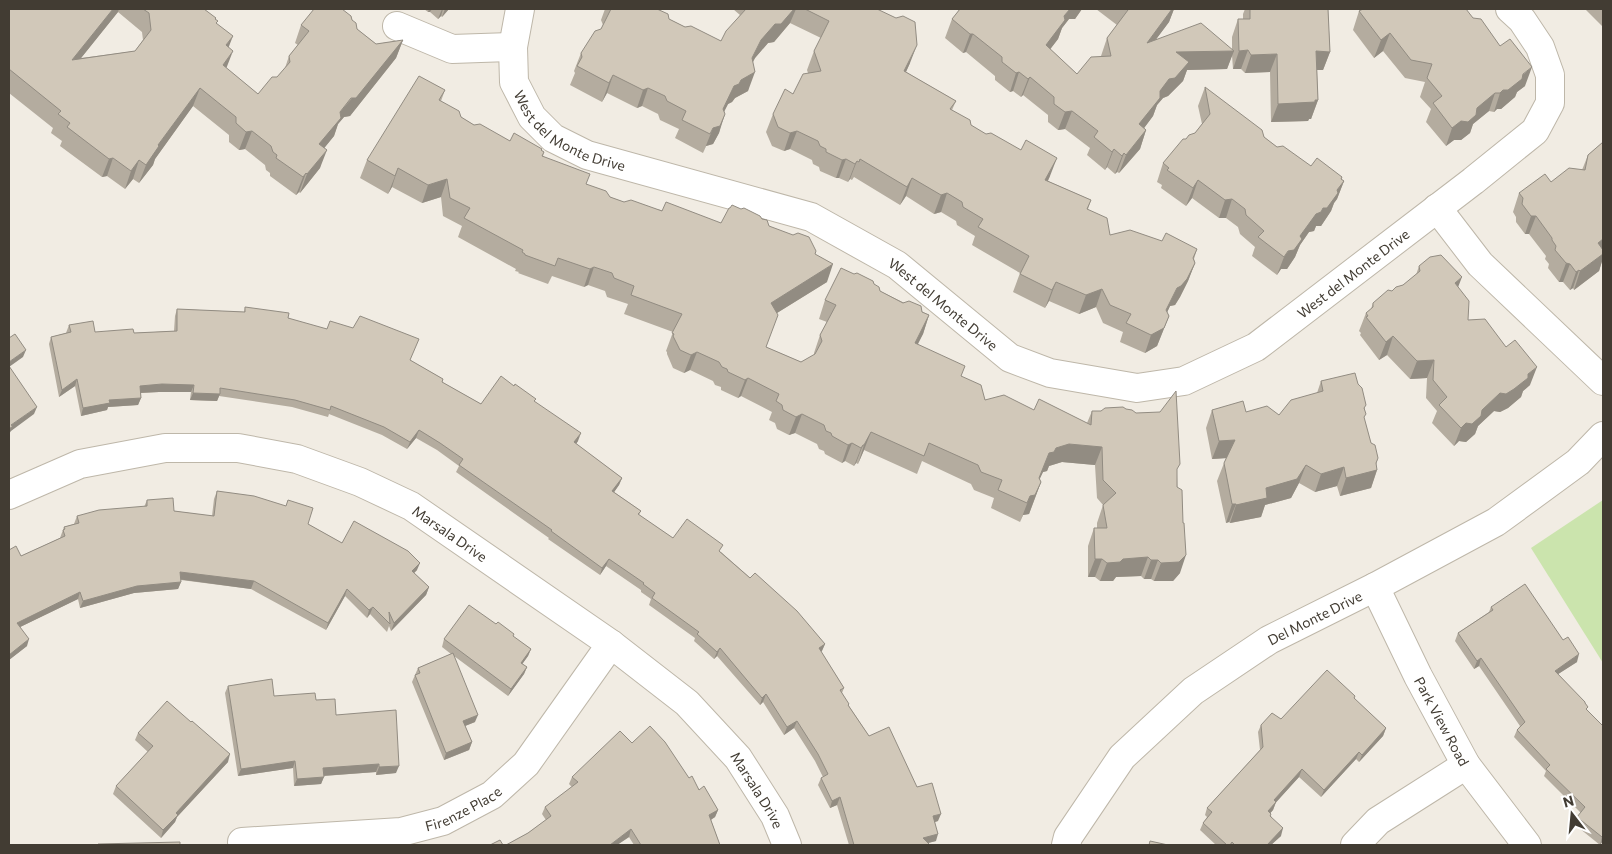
<svg xmlns="http://www.w3.org/2000/svg" width="1612" height="854" font-family="Commissioner,sans-serif">
	<style>
		.green { fill: #cbe4ad }
		.lines { fill: none; stroke-linecap: round; stroke-linejoin: round }
		.minor-casing { stroke: #beb7a9; stroke-width: 30 }
		.minor { stroke: #fff; stroke-width: 28 }
		.wall { fill: #b4ac9f; fill-rule: evenodd }
		.shaded-wall { fill: #928c82 }
		.building { fill: #d1c8b9; stroke: #928c82 }
		.labels { text-anchor: middle; dominant-baseline: central; stroke-width: 5; stroke-linejoin: round; paint-order: stroke }
		.street-label { font-size: 14px; fill: #423c33; stroke: #fff }
	</style>
	<rect width="100%" height="100%" fill="#f1ece3"/>
	<path class="green" d="M 1603,500 L 1603,663 L 1531,548 Z"/>
	<g class="lines">
		<defs>
			<g id="minor">
				<path id="s1" d="M 520,9 L 513,47 L 514,82 L 532,117 L 553,138 L 587,155 L 811,217 L 897,265 L 1010,358 L 1050,373 L 1137,388 L 1184,381 L 1256,347 L 1473,181 L 1535,131 L 1550,103 L 1550,75 L 1540,47 L 1522,20 L 1510,9"/>
				<path d="M 397,26 L 452,49 L 513,47"/>
				<path d="M 1437,208 L 1480,264 L 1603,381"/>
				<path id="s2" d="M 9,495 L 80,464 L 165,448 L 238,448 L 297,459 L 360,482 L 411,506 L 611,644 L 687,703 L 738,758 L 775,816 L 787,845"/>
				<path id="s3" d="M 1375,587 L 1418,676 L 1466,765 L 1527,845"/>
				<path id="s4" d="M 242,842 L 401,832 L 443,821 L 492,795 L 526,764 L 611,644"/>
				<path id="s5" d="M 1066,845 L 1068,837 L 1122,757 L 1193,691 L 1269,640 L 1375,587 L 1496,522 L 1578,462 L 1603,436"/>
				<path d="M 1355,845 L 1378,821 L 1466,765"/>
			</g>
		</defs>
		<use href="#minor" class="minor-casing"/>
		<use href="#minor" class="minor"/>
	</g>
	<path class="wall" d="M 9,9 L 204,9 L 215,20 L 229,48 L 226,68 L 258,94 L 277,77 L 285,68 L 289,56 L 298,45 L 295,43 L 301,25 L 352,20 L 357,29 L 376,44 L 403,40 L 396,58 L 350,116 L 344,117 L 338,124 L 334,136 L 324,148 L 320,168 L 300,193 L 299,192 L 296,195 L 270,176 L 270,173 L 266,170 L 265,165 L 245,149 L 239,150 L 229,142 L 229,135 L 193,106 L 155,159 L 153,165 L 139,183 L 133,179 L 125,189 L 107,176 L 102,177 L 60,146 L 62,141 L 51,133 L 53,128 L 9,93 ZM 118,12 L 142,32 L 143,40 L 135,51 L 81,58 Z
		M 424,9 L 449,9 L 442,17 L 441,16 L 438,19 L 430,12 L 428,12 Z
		M 605,9 L 657,9 L 669,19 L 685,27 L 721,41 L 740,15 L 733,9 L 877,9 L 910,63 L 906,72 L 956,101 L 952,110 L 971,125 L 1050,176 L 1048,181 L 1091,200 L 1088,209 L 1110,235 L 1162,241 L 1197,249 L 1194,259 L 1195,263 L 1188,281 L 1180,297 L 1175,305 L 1170,306 L 1167,312 L 1169,316 L 1157,346 L 1145,353 L 1120,342 L 1123,332 L 1103,323 L 1096,307 L 1079,314 L 1049,301 L 1045,308 L 1013,292 L 1020,273 L 972,245 L 975,236 L 957,225 L 956,221 L 941,212 L 934,214 L 906,196 L 900,205 L 854,177 L 852,180 L 850,179 L 848,182 L 839,178 L 836,178 L 820,171 L 819,167 L 813,164 L 812,160 L 790,149 L 784,151 L 772,146 L 766,132 L 773,114 L 793,94 L 808,73 L 807,70 L 814,51 L 821,38 L 790,23 L 774,42 L 768,43 L 755,58 L 753,62 L 748,91 L 735,98 L 732,102 L 728,104 L 724,112 L 719,133 L 713,144 L 706,146 L 703,153 L 675,138 L 679,129 L 660,120 L 658,114 L 642,106 L 637,108 L 607,93 L 602,102 L 570,85 L 575,73 L 574,71 L 581,53 L 601,29 L 603,25 L 601,20 Z
		M 960,9 L 1082,9 L 1075,19 L 1069,19 L 1062,28 L 1058,39 L 1050,49 L 1077,74 L 1101,56 L 1107,38 L 1117,25 L 1096,9 L 1174,9 L 1169,22 L 1156,39 L 1232,49 L 1232,37 L 1238,19 L 1243,19 L 1243,14 L 1245,9 L 1328,9 L 1330,52 L 1323,70 L 1317,70 L 1318,100 L 1311,119 L 1309,119 L 1308,121 L 1271,122 L 1270,72 L 1245,73 L 1241,69 L 1233,69 L 1232,55 L 1227,69 L 1187,70 L 1183,81 L 1168,96 L 1163,98 L 1157,105 L 1153,116 L 1144,128 L 1146,130 L 1140,149 L 1119,173 L 1117,172 L 1115,174 L 1107,167 L 1105,170 L 1087,155 L 1090,148 L 1065,129 L 1058,130 L 1048,122 L 1048,115 L 1023,95 L 1021,97 L 1013,91 L 1010,92 L 995,80 L 995,76 L 966,52 L 963,53 L 945,38 L 952,19 Z
		M 1585,9 L 1603,9 L 1603,27 Z
		M 1359,11 L 1525,86 L 1517,92 L 1515,97 L 1501,109 L 1497,109 L 1494,112 L 1489,111 L 1473,124 L 1470,133 L 1461,140 L 1454,140 L 1446,146 L 1426,122 L 1431,109 L 1420,97 L 1425,82 L 1405,78 L 1383,51 L 1374,58 L 1353,30 Z
		M 1205,87 L 1264,137 L 1277,147 L 1311,166 L 1342,177 L 1341,179 L 1344,181 L 1337,199 L 1334,203 L 1331,211 L 1321,226 L 1316,226 L 1314,231 L 1309,232 L 1300,245 L 1295,257 L 1287,269 L 1281,269 L 1277,275 L 1252,256 L 1255,247 L 1240,234 L 1238,227 L 1226,218 L 1219,218 L 1192,198 L 1186,206 L 1161,188 L 1162,185 L 1157,182 L 1163,163 L 1186,139 L 1195,133 L 1202,124 L 1198,106 Z
		M 445,90 L 441,101 L 461,117 L 474,125 L 510,141 L 541,150 L 544,152 L 543,156 L 586,184 L 610,197 L 624,202 L 721,223 L 741,209 L 762,219 L 769,226 L 815,254 L 827,282 L 777,313 L 766,347 L 801,362 L 814,355 L 814,353 L 820,335 L 827,322 L 819,319 L 825,300 L 874,284 L 880,291 L 929,315 L 923,334 L 917,344 L 961,376 L 985,400 L 1034,410 L 1087,423 L 1092,411 L 1177,474 L 1180,573 L 1173,581 L 1154,581 L 1151,579 L 1144,579 L 1141,576 L 1116,577 L 1113,581 L 1100,581 L 1095,577 L 1088,577 L 1088,546 L 1094,528 L 1097,528 L 1097,523 L 1103,505 L 1097,498 L 1095,465 L 1062,462 L 1049,466 L 1047,471 L 1043,472 L 1039,479 L 1041,482 L 1029,514 L 1023,515 L 1020,522 L 991,508 L 994,498 L 974,490 L 971,484 L 922,461 L 917,474 L 864,450 L 858,464 L 856,463 L 854,466 L 845,461 L 842,463 L 825,454 L 824,451 L 819,449 L 817,444 L 795,433 L 789,435 L 777,429 L 775,423 L 769,420 L 772,412 L 741,396 L 738,398 L 721,390 L 721,387 L 715,385 L 713,381 L 690,370 L 684,373 L 673,368 L 667,354 L 667,352 L 666,351 L 673,332 L 624,314 L 628,304 L 607,297 L 605,291 L 588,285 L 584,287 L 552,276 L 548,284 L 518,273 L 519,272 L 515,271 L 516,269 L 458,237 L 462,226 L 443,216 L 441,197 L 422,203 L 392,187 L 388,194 L 360,178 L 367,160 Z
		M 1603,139 L 1603,258 L 1599,271 L 1574,290 L 1573,288 L 1570,290 L 1563,282 L 1559,282 L 1548,268 L 1549,264 L 1545,259 L 1546,256 L 1529,234 L 1525,234 L 1516,222 L 1516,217 L 1513,212 L 1519,193 L 1551,182 L 1582,170 L 1588,155 L 1602,143 Z
		M 1419,266 L 1458,287 L 1468,320 L 1530,385 L 1523,391 L 1521,397 L 1508,408 L 1500,412 L 1494,411 L 1478,426 L 1475,434 L 1466,442 L 1459,441 L 1454,446 L 1432,423 L 1437,411 L 1426,398 L 1427,378 L 1410,379 L 1387,355 L 1379,360 L 1360,335 L 1361,333 L 1359,331 L 1366,313 L 1371,309 L 1373,303 L 1392,291 L 1403,285 L 1416,275 Z
		M 245,307 L 288,318 L 410,360 L 443,379 L 442,382 L 481,404 L 535,402 L 578,441 L 576,444 L 622,478 L 619,485 L 614,492 L 641,511 L 639,515 L 673,538 L 721,552 L 825,644 L 821,652 L 844,688 L 842,693 L 849,706 L 869,736 L 917,787 L 938,821 L 935,822 L 936,841 L 928,843 L 930,845 L 849,845 L 837,805 L 830,808 L 818,785 L 821,778 L 823,777 L 815,761 L 794,728 L 784,735 L 763,702 L 760,705 L 717,656 L 714,659 L 694,641 L 695,638 L 649,605 L 651,599 L 641,592 L 641,590 L 606,566 L 600,575 L 548,539 L 549,538 L 456,472 L 459,466 L 437,450 L 416,438 L 407,449 L 382,435 L 329,414 L 328,417 L 292,407 L 219,396 L 217,401 L 190,400 L 191,392 L 159,392 L 141,393 L 141,398 L 138,405 L 108,407 L 107,410 L 81,416 L 75,386 L 59,397 L 49,344 L 51,337 L 66,333 L 69,325 L 95,332 L 134,333 L 174,331 L 175,316 L 177,309 L 244,312 Z
		M 1321,381 L 1358,384 L 1365,409 L 1364,418 L 1377,470 L 1371,488 L 1340,496 L 1337,486 L 1315,492 L 1299,483 L 1291,498 L 1265,505 L 1261,517 L 1230,523 L 1229,522 L 1226,523 L 1217,481 L 1226,458 L 1212,459 L 1206,428 L 1212,410 L 1279,415 L 1317,393 Z
		M 217,491 L 308,524 L 342,543 L 417,570 L 414,573 L 429,587 L 426,595 L 391,631 L 389,626 L 387,632 L 370,614 L 367,618 L 345,596 L 326,630 L 251,589 L 181,580 L 181,582 L 178,589 L 134,593 L 80,608 L 78,599 L 20,627 L 27,646 L 9,660 L 21,556 L 60,538 L 64,527 L 74,524 L 77,516 L 144,507 L 147,500 L 174,511 L 212,516 L 214,499 Z
		M 1491,607 L 1577,662 L 1558,674 L 1585,703 L 1587,710 L 1603,726 L 1603,841 L 1600,845 L 1574,824 L 1577,817 L 1581,813 L 1544,776 L 1546,771 L 1514,737 L 1517,730 L 1520,726 L 1479,666 L 1474,669 L 1455,641 L 1458,633 L 1489,612 Z
		M 513,637 L 531,649 L 528,656 L 522,664 L 527,667 L 524,674 L 508,696 L 454,656 L 475,722 L 465,726 L 472,742 L 469,750 L 444,760 L 412,682 L 418,668 L 451,654 L 442,647 L 444,639 Z
		M 228,686 L 274,696 L 316,700 L 396,773 L 376,775 L 376,772 L 324,776 L 321,784 L 294,786 L 293,768 L 238,776 L 225,693 Z
		M 1355,696 L 1354,699 L 1386,728 L 1383,736 L 1359,762 L 1356,759 L 1321,797 L 1299,777 L 1276,802 L 1273,810 L 1270,813 L 1271,814 L 1271,816 L 1281,836 L 1271,845 L 1216,845 L 1200,830 L 1203,823 L 1207,817 L 1205,815 L 1207,808 L 1260,750 L 1258,732 L 1261,725 Z
		M 191,722 L 228,762 L 177,817 L 175,822 L 161,838 L 113,794 L 116,786 L 148,752 L 135,740 L 138,733 Z
		M 632,743 L 689,778 L 718,810 L 715,817 L 711,820 L 720,845 L 634,845 L 629,837 L 617,845 L 506,845 L 528,833 L 546,820 L 542,814 L 545,807 L 572,787 L 569,784 L 572,777 Z"/>
	<path class="shaded-wall" d="M 113,9 L 119,9 L 118,12 L 65,78 L 72,60 Z
		M 429,9 L 432,9 L 430,12 L 428,12 Z
		M 442,9 L 443,9 L 441,16 L 438,19 Z
		M 445,9 L 449,9 L 442,17 Z
		M 794,9 L 796,9 L 790,23 L 774,42 L 768,43 L 755,58 L 745,76 L 752,58 L 761,40 L 775,24 Z
		M 1070,9 L 1082,9 L 1075,19 L 1069,19 L 1062,28 L 1058,39 L 1039,64 L 1046,45 L 1064,16 Z
		M 1172,9 L 1174,9 L 1169,22 L 1140,61 L 1147,43 Z
		M 1390,33 L 1383,51 L 1374,58 L 1381,40 Z
		M 970,34 L 973,34 L 966,52 L 963,53 Z
		M 233,36 L 226,54 L 226,45 Z
		M 403,40 L 396,58 L 350,116 L 344,117 L 338,124 L 334,136 L 313,162 L 319,144 L 340,112 Z
		M 917,45 L 910,63 L 898,89 L 904,71 Z
		M 1248,50 L 1241,69 L 1233,69 L 1239,51 Z
		M 233,51 L 226,69 L 223,65 Z
		M 1234,51 L 1227,69 L 1187,70 L 1183,81 L 1168,96 L 1163,98 L 1157,105 L 1153,116 L 1133,143 L 1139,124 L 1176,52 Z
		M 1316,51 L 1330,52 L 1323,70 L 1309,70 Z
		M 1277,54 L 1270,72 L 1245,73 L 1251,55 Z
		M 1532,67 L 1525,86 L 1517,92 L 1515,97 L 1501,109 L 1497,109 L 1494,112 L 1500,93 Z
		M 755,72 L 748,91 L 735,98 L 732,102 L 728,104 L 716,127 L 723,109 L 734,86 L 741,80 Z
		M 1019,72 L 1013,91 L 1010,92 L 1016,73 Z
		M 613,75 L 607,93 L 602,102 L 609,83 Z
		M 1030,77 L 1023,95 L 1021,97 L 1028,79 Z
		M 200,88 L 193,106 L 155,159 L 153,165 L 139,183 L 146,165 L 158,145 Z
		M 648,88 L 642,106 L 637,108 L 643,90 Z
		M 1495,93 L 1489,111 L 1473,124 L 1470,133 L 1461,140 L 1454,140 L 1446,146 L 1452,128 Z
		M 1315,100 L 1318,100 L 1311,119 L 1309,119 L 1308,121 L 1271,122 L 1278,104 Z
		M 1072,111 L 1065,129 L 1058,130 L 1065,112 Z
		M 725,114 L 719,133 L 713,144 L 706,146 L 703,153 L 713,128 Z
		M 1146,130 L 1140,149 L 1119,173 L 1126,155 Z
		M 252,131 L 245,149 L 239,150 L 246,132 Z
		M 797,131 L 790,149 L 784,151 L 790,133 Z
		M 1114,149 L 1107,167 L 1105,170 L 1112,152 Z
		M 327,150 L 320,168 L 300,193 L 307,174 Z
		M 1124,153 L 1117,172 L 1115,174 L 1122,156 Z
		M 113,158 L 107,176 L 102,177 L 109,159 Z
		M 1057,158 L 1050,176 L 1039,198 L 1045,180 Z
		M 846,159 L 839,178 L 836,178 L 842,160 Z
		M 139,160 L 133,179 L 125,189 L 131,171 Z
		M 857,161 L 850,179 L 848,182 L 855,164 Z
		M 398,168 L 392,187 L 388,194 L 395,176 Z
		M 306,173 L 299,192 L 296,195 L 303,177 Z
		M 1342,177 L 1338,189 L 1344,181 L 1337,199 L 1334,203 L 1331,211 L 1321,226 L 1316,226 L 1314,231 L 1309,232 L 1300,245 L 1295,257 L 1287,269 L 1281,269 L 1277,275 L 1284,257 L 1300,236 Z
		M 912,178 L 906,196 L 900,205 L 907,187 Z
		M 447,179 L 441,197 L 422,203 L 428,185 Z
		M 1198,180 L 1192,198 L 1186,206 L 1193,188 Z
		M 947,193 L 941,212 L 934,214 L 941,195 Z
		M 1232,199 L 1226,218 L 1219,218 L 1225,200 Z
		M 1531,216 L 1536,216 L 1529,234 L 1525,234 Z
		M 1603,239 L 1603,253 L 1598,243 Z
		M 1603,254 L 1603,258 L 1599,271 L 1574,290 L 1580,271 Z
		M 1195,263 L 1188,281 L 1180,297 L 1175,305 L 1170,306 L 1160,328 L 1166,310 L 1177,288 Z
		M 1566,263 L 1570,264 L 1563,282 L 1559,282 Z
		M 833,264 L 827,282 L 764,321 L 771,303 Z
		M 594,267 L 588,285 L 584,287 L 590,269 Z
		M 1579,270 L 1573,288 L 1570,290 L 1576,272 Z
		M 1462,277 L 1455,295 L 1455,283 Z
		M 1056,282 L 1049,301 L 1045,308 L 1052,290 Z
		M 1102,289 L 1096,307 L 1079,314 L 1086,295 Z
		M 929,315 L 923,334 L 909,362 L 915,343 Z
		M 1169,316 L 1157,346 L 1145,353 L 1151,335 Z
		M 1393,336 L 1387,355 L 1379,360 L 1386,342 Z
		M 26,350 L 23,357 L 9,367 L 9,362 Z
		M 697,352 L 690,370 L 684,373 L 691,355 Z
		M 1434,360 L 1427,378 L 1410,379 L 1417,361 Z
		M 1537,367 L 1530,385 L 1523,391 L 1521,397 L 1508,408 L 1500,412 L 1494,411 L 1478,426 L 1475,434 L 1466,442 L 1459,441 L 1454,446 L 1461,428 L 1466,423 L 1482,410 L 1500,393 L 1528,374 Z
		M 748,378 L 741,396 L 738,398 L 745,380 Z
		M 77,379 L 75,386 L 59,397 L 62,390 Z
		M 162,384 L 194,385 L 191,392 L 159,392 L 138,393 L 140,386 Z
		M 193,393 L 220,394 L 217,401 L 190,400 Z
		M 141,398 L 138,405 L 108,407 L 107,410 L 81,416 L 83,408 L 109,400 Z
		M 37,407 L 34,414 L 11,431 L 9,434 L 9,429 L 11,425 Z
		M 802,414 L 795,433 L 789,435 L 796,417 Z
		M 419,430 L 416,438 L 407,449 L 410,442 Z
		M 871,432 L 864,450 L 858,464 L 864,445 Z
		M 581,433 L 578,441 L 572,450 L 574,442 Z
		M 1235,440 L 1228,458 L 1212,459 L 1219,441 Z
		M 852,443 L 845,461 L 842,463 L 848,445 Z
		M 1069,444 L 1102,447 L 1095,465 L 1062,462 L 1049,466 L 1047,471 L 1043,472 L 1032,496 L 1039,478 L 1049,453 L 1056,448 Z
		M 863,445 L 856,463 L 854,466 L 861,448 Z
		M 1378,458 L 1374,471 L 1377,470 L 1371,488 L 1340,496 L 1346,478 L 1376,463 Z
		M 1306,465 L 1299,483 L 1291,498 L 1265,505 L 1261,517 L 1230,523 L 1236,505 Z
		M 1344,467 L 1337,486 L 1315,492 L 1321,474 Z
		M 622,478 L 619,485 L 610,498 L 612,491 Z
		M 1041,482 L 1029,514 L 1023,515 L 1020,522 L 1030,496 Z
		M 1232,504 L 1236,504 L 1229,522 L 1226,523 Z
		M 1186,555 L 1180,573 L 1173,581 L 1154,581 L 1161,563 Z
		M 1148,557 L 1141,576 L 1116,577 L 1113,581 L 1100,581 L 1107,563 L 1123,559 Z
		M 609,559 L 606,566 L 600,575 L 602,568 Z
		M 1095,559 L 1102,559 L 1095,577 L 1088,577 Z
		M 1151,560 L 1158,560 L 1151,579 L 1144,579 Z
		M 420,563 L 417,570 L 409,578 L 412,571 Z
		M 180,572 L 254,581 L 251,589 L 177,579 Z
		M 181,582 L 178,589 L 134,593 L 80,608 L 83,601 L 137,586 Z
		M 429,587 L 426,595 L 391,631 L 394,623 Z
		M 347,589 L 345,596 L 326,630 L 328,623 Z
		M 80,592 L 78,599 L 14,630 L 17,623 Z
		M 373,607 L 370,614 L 367,618 L 369,610 Z
		M 29,639 L 27,646 L 9,660 L 9,655 Z
		M 825,644 L 822,651 L 817,656 L 819,648 Z
		M 720,648 L 717,656 L 714,659 L 717,652 Z
		M 531,649 L 528,656 L 518,670 L 521,663 Z
		M 1579,654 L 1577,662 L 1552,678 L 1555,671 Z
		M 1481,658 L 1479,666 L 1474,669 L 1477,661 Z
		M 527,667 L 524,674 L 508,696 L 511,689 Z
		M 766,694 L 763,702 L 760,705 L 762,698 Z
		M 478,715 L 475,722 L 460,728 L 463,721 Z
		M 797,721 L 794,728 L 784,735 L 787,727 Z
		M 1386,728 L 1383,736 L 1359,762 L 1362,755 Z
		M 472,742 L 469,750 L 444,760 L 446,753 Z
		M 1359,752 L 1356,759 L 1321,797 L 1324,790 Z
		M 230,754 L 228,762 L 177,817 L 175,822 L 161,838 L 163,830 L 176,813 Z
		M 295,761 L 293,768 L 238,776 L 241,769 Z
		M 379,764 L 376,772 L 321,776 L 323,768 Z
		M 399,766 L 396,773 L 376,775 L 379,767 Z
		M 1302,769 L 1299,777 L 1271,808 L 1274,800 Z
		M 324,777 L 321,784 L 294,786 L 297,779 Z
		M 840,797 L 837,805 L 830,808 L 832,801 Z
		M 1276,802 L 1273,810 L 1266,818 L 1268,811 Z
		M 718,810 L 715,817 L 707,822 L 709,815 Z
		M 941,814 L 938,821 L 931,823 L 933,816 Z
		M 1283,828 L 1281,836 L 1271,845 L 1267,845 Z
		M 631,829 L 629,837 L 617,845 L 610,845 Z
		M 938,834 L 936,841 L 920,845 L 923,838 Z
		M 1603,836 L 1603,841 L 1600,845 L 1602,837 Z"/>
	<path class="building" d="M 9,9 L 113,9 L 72,60 L 135,51 L 151,30 L 149,13 L 143,9 L 204,9 L 216,18 L 215,19 L 218,21 L 216,23 L 233,36 L 226,45 L 233,51 L 223,65 L 258,94 L 272,77 L 277,77 L 290,62 L 289,56 L 309,31 L 301,25 L 314,9 L 342,9 L 351,16 L 352,20 L 356,23 L 357,29 L 376,44 L 403,40 L 356,98 L 351,98 L 340,112 L 341,118 L 319,144 L 327,150 L 307,174 L 306,173 L 303,177 L 276,158 L 277,155 L 273,152 L 271,146 L 252,131 L 246,132 L 236,123 L 236,117 L 200,88 L 158,145 L 159,146 L 146,165 L 139,160 L 131,171 L 113,158 L 109,159 L 67,127 L 70,123 L 58,114 L 61,111 L 9,69 Z
		M 611,9 L 657,9 L 668,14 L 669,19 L 685,27 L 691,26 L 721,41 L 726,31 L 746,9 L 794,9 L 781,24 L 775,24 L 761,40 L 752,58 L 755,72 L 741,80 L 739,84 L 734,86 L 723,109 L 725,114 L 720,126 L 713,128 L 710,134 L 682,120 L 686,111 L 667,101 L 665,96 L 648,88 L 643,90 L 613,75 L 609,83 L 577,66 L 582,57 L 581,53 L 595,31 L 601,29 Z
		M 805,9 L 877,9 L 896,18 L 903,16 L 915,22 L 917,45 L 904,71 L 956,101 L 950,109 L 970,120 L 971,125 L 986,134 L 991,133 L 1021,150 L 1026,140 L 1057,158 L 1045,180 L 1091,200 L 1087,209 L 1107,218 L 1110,235 L 1130,230 L 1162,241 L 1166,233 L 1197,249 L 1193,258 L 1195,263 L 1187,279 L 1181,286 L 1177,288 L 1166,310 L 1169,316 L 1164,328 L 1151,335 L 1126,323 L 1131,314 L 1110,305 L 1102,289 L 1086,295 L 1056,282 L 1052,290 L 1020,274 L 1029,256 L 978,227 L 983,219 L 963,207 L 962,202 L 947,193 L 941,195 L 912,178 L 907,187 L 860,159 L 859,162 L 857,161 L 855,164 L 846,159 L 842,160 L 826,152 L 826,149 L 820,146 L 818,141 L 797,131 L 790,133 L 778,127 L 773,114 L 785,89 L 793,94 L 803,74 L 821,71 L 814,51 L 829,21 Z
		M 960,9 L 1070,9 L 1064,16 L 1065,20 L 1046,45 L 1077,74 L 1091,57 L 1111,56 L 1107,38 L 1128,10 L 1126,9 L 1172,9 L 1147,43 L 1201,23 L 1234,51 L 1176,52 L 1189,62 L 1175,78 L 1169,79 L 1160,91 L 1160,98 L 1139,124 L 1146,130 L 1126,155 L 1124,153 L 1122,156 L 1114,149 L 1112,152 L 1094,137 L 1098,131 L 1072,111 L 1065,112 L 1054,104 L 1054,97 L 1030,77 L 1028,79 L 1019,72 L 1016,73 L 1002,62 L 1002,57 L 973,34 L 970,34 L 952,19 Z
		M 1250,9 L 1328,9 L 1330,52 L 1316,51 L 1318,100 L 1315,100 L 1315,102 L 1278,104 L 1277,54 L 1251,55 L 1248,50 L 1239,51 L 1238,19 L 1250,19 Z
		M 1363,9 L 1466,9 L 1473,18 L 1481,19 L 1500,46 L 1510,39 L 1532,67 L 1523,74 L 1522,79 L 1508,90 L 1503,90 L 1500,93 L 1495,93 L 1477,108 L 1476,115 L 1468,122 L 1461,121 L 1452,128 L 1433,103 L 1442,96 L 1427,78 L 1432,64 L 1411,60 L 1390,33 L 1381,40 L 1359,11 Z
		M 419,76 L 445,90 L 439,100 L 459,111 L 461,117 L 474,125 L 480,124 L 510,141 L 514,133 L 542,149 L 541,150 L 544,152 L 542,156 L 590,174 L 586,184 L 606,191 L 610,197 L 624,202 L 631,200 L 662,211 L 666,202 L 721,223 L 729,208 L 730,208 L 732,205 L 741,209 L 744,208 L 760,216 L 762,219 L 767,220 L 769,226 L 793,235 L 798,233 L 809,237 L 816,251 L 815,254 L 833,264 L 771,303 L 778,315 L 766,347 L 801,362 L 815,354 L 822,341 L 820,335 L 836,305 L 825,300 L 841,268 L 854,274 L 857,273 L 873,281 L 874,284 L 879,287 L 880,291 L 903,303 L 909,301 L 921,306 L 922,312 L 929,315 L 915,343 L 965,366 L 961,376 L 981,385 L 985,400 L 1004,395 L 1034,410 L 1039,399 L 1091,425 L 1092,411 L 1101,411 L 1105,408 L 1123,407 L 1126,409 L 1132,410 L 1136,413 L 1160,412 L 1176,391 L 1180,464 L 1177,469 L 1177,487 L 1182,490 L 1183,523 L 1184,523 L 1186,555 L 1179,562 L 1161,563 L 1158,560 L 1151,560 L 1148,557 L 1123,559 L 1120,562 L 1107,563 L 1102,559 L 1095,559 L 1094,528 L 1107,528 L 1103,505 L 1116,493 L 1103,480 L 1102,447 L 1069,444 L 1056,448 L 1054,452 L 1049,453 L 1039,478 L 1041,482 L 1035,495 L 1030,496 L 1027,503 L 998,490 L 1002,480 L 981,472 L 978,465 L 929,443 L 924,456 L 871,432 L 864,445 L 863,445 L 861,448 L 852,443 L 848,445 L 832,436 L 831,433 L 826,431 L 824,425 L 802,414 L 796,417 L 783,410 L 782,405 L 776,401 L 779,394 L 748,378 L 745,380 L 728,372 L 727,369 L 722,367 L 719,362 L 697,352 L 691,355 L 680,350 L 673,336 L 674,334 L 672,333 L 682,314 L 631,295 L 634,286 L 614,278 L 612,273 L 594,267 L 590,269 L 558,258 L 555,266 L 525,255 L 525,254 L 522,252 L 523,250 L 464,218 L 470,208 L 450,198 L 447,179 L 428,185 L 398,168 L 395,176 L 367,160 Z
		M 1205,87 L 1262,130 L 1264,137 L 1277,147 L 1283,146 L 1311,166 L 1317,158 L 1342,177 L 1341,179 L 1344,181 L 1337,190 L 1338,193 L 1327,208 L 1323,208 L 1321,212 L 1316,214 L 1300,236 L 1302,239 L 1294,250 L 1288,251 L 1284,257 L 1258,237 L 1264,231 L 1246,215 L 1245,209 L 1232,199 L 1225,200 L 1198,180 L 1193,188 L 1167,170 L 1169,168 L 1163,163 L 1183,139 L 1186,139 L 1189,135 L 1195,133 L 1210,114 Z
		M 1603,142 L 1603,239 L 1598,243 L 1603,250 L 1603,254 L 1580,271 L 1579,270 L 1576,272 L 1570,264 L 1566,263 L 1555,250 L 1556,246 L 1552,240 L 1552,238 L 1536,216 L 1531,216 L 1522,204 L 1523,198 L 1519,193 L 1545,174 L 1551,182 L 1569,168 L 1585,170 L 1588,155 Z
		M 1441,255 L 1462,277 L 1455,283 L 1469,301 L 1468,320 L 1485,319 L 1506,347 L 1515,340 L 1537,367 L 1528,374 L 1528,378 L 1514,389 L 1506,394 L 1500,393 L 1482,410 L 1481,416 L 1472,424 L 1466,423 L 1461,428 L 1439,405 L 1447,397 L 1433,380 L 1434,360 L 1417,361 L 1393,336 L 1386,342 L 1366,317 L 1368,316 L 1366,313 L 1373,307 L 1373,303 L 1388,290 L 1392,291 L 1396,287 L 1403,285 L 1420,271 L 1419,266 L 1430,257 Z
		M 245,307 L 289,313 L 288,318 L 327,329 L 330,321 L 353,328 L 360,316 L 419,339 L 410,360 L 443,379 L 442,382 L 481,404 L 501,376 L 514,386 L 515,384 L 536,399 L 534,401 L 581,433 L 574,442 L 622,478 L 612,491 L 641,511 L 638,514 L 673,538 L 687,519 L 723,545 L 719,551 L 750,578 L 755,573 L 797,611 L 825,644 L 819,648 L 844,688 L 840,690 L 849,704 L 848,705 L 869,736 L 889,727 L 917,787 L 932,783 L 941,814 L 933,816 L 938,834 L 923,838 L 930,845 L 854,845 L 840,797 L 832,801 L 821,778 L 828,774 L 818,754 L 797,721 L 787,727 L 766,694 L 762,698 L 720,648 L 717,652 L 697,634 L 699,632 L 652,598 L 655,593 L 643,584 L 644,583 L 609,559 L 602,568 L 551,531 L 552,530 L 459,465 L 463,459 L 440,443 L 419,430 L 410,442 L 384,427 L 331,406 L 330,410 L 295,400 L 220,388 L 220,394 L 193,393 L 194,385 L 162,384 L 140,386 L 141,398 L 109,400 L 110,403 L 83,408 L 77,379 L 62,390 L 51,337 L 71,332 L 69,325 L 93,321 L 95,332 L 133,329 L 134,333 L 177,331 L 177,309 L 245,312 Z
		M 15,334 L 26,350 L 9,362 L 9,338 Z
		M 9,366 L 37,407 L 11,425 L 13,426 L 9,429 Z
		M 1355,373 L 1358,384 L 1362,388 L 1366,405 L 1364,408 L 1366,414 L 1364,417 L 1371,443 L 1375,445 L 1378,458 L 1376,463 L 1377,470 L 1346,478 L 1344,467 L 1321,474 L 1306,465 L 1297,479 L 1266,488 L 1267,498 L 1236,505 L 1236,504 L 1232,504 L 1224,463 L 1235,440 L 1219,441 L 1212,410 L 1243,401 L 1246,412 L 1267,406 L 1279,415 L 1291,400 L 1323,391 L 1321,381 Z
		M 217,491 L 254,496 L 286,506 L 288,500 L 313,508 L 308,524 L 342,543 L 354,521 L 408,551 L 420,563 L 412,571 L 429,587 L 394,623 L 389,612 L 390,624 L 373,607 L 369,610 L 347,589 L 328,623 L 254,581 L 180,572 L 181,582 L 137,586 L 83,601 L 80,592 L 17,623 L 29,639 L 9,655 L 9,550 L 16,546 L 21,556 L 65,536 L 63,530 L 65,529 L 64,527 L 79,523 L 77,516 L 99,510 L 147,506 L 147,500 L 173,498 L 174,511 L 214,516 Z
		M 1525,584 L 1563,640 L 1568,637 L 1579,654 L 1555,671 L 1585,702 L 1585,703 L 1588,707 L 1586,709 L 1603,726 L 1603,836 L 1602,837 L 1577,817 L 1585,807 L 1546,769 L 1550,765 L 1517,730 L 1525,722 L 1481,658 L 1477,661 L 1458,633 L 1493,610 L 1491,607 Z
		M 469,605 L 496,624 L 498,622 L 514,634 L 513,636 L 531,649 L 521,663 L 527,667 L 511,689 L 444,639 Z
		M 453,653 L 478,715 L 463,721 L 472,742 L 446,753 L 415,675 L 420,673 L 418,668 Z
		M 1327,670 L 1355,696 L 1354,698 L 1386,728 L 1362,755 L 1359,752 L 1324,790 L 1302,769 L 1274,800 L 1276,802 L 1268,811 L 1271,814 L 1270,816 L 1283,828 L 1267,845 L 1235,845 L 1232,842 L 1230,845 L 1227,845 L 1203,823 L 1212,812 L 1207,808 L 1263,747 L 1261,725 L 1272,713 L 1281,719 Z
		M 272,679 L 274,696 L 315,693 L 316,700 L 335,699 L 336,715 L 396,710 L 399,766 L 379,767 L 379,764 L 323,768 L 324,777 L 297,779 L 295,761 L 241,769 L 228,686 Z
		M 167,701 L 191,722 L 192,721 L 230,754 L 176,813 L 178,815 L 163,830 L 116,786 L 153,746 L 138,733 Z
		M 650,726 L 665,742 L 689,778 L 692,776 L 699,790 L 704,786 L 718,810 L 709,815 L 720,845 L 641,845 L 631,829 L 610,845 L 506,845 L 528,833 L 551,816 L 545,807 L 578,782 L 572,777 L 620,731 L 632,743 Z
		M 500,840 L 503,845 L 490,845 Z
		M 1150,841 L 1168,845 L 1149,845 Z
		M 180,842 L 180,845 L 98,845 L 98,844 Z"/>
	<g class="labels">
		<g class="street-label">
			<text stroke="none"><textPath href="#s1" startOffset="152">West del Monte Drive</textPath></text>
			<text stroke="none"><textPath href="#s1" startOffset="1038">West del Monte Drive</textPath></text>
			<text stroke="none"><textPath href="#s1" startOffset="572">West del Monte Drive</textPath></text>
			<text stroke="none"><textPath href="#s2" startOffset="468">Marsala Drive</textPath></text>
			<text stroke="none"><textPath href="#s5" startOffset="344">Del Monte Drive</textPath></text>
			<text stroke="none"><textPath href="#s3" startOffset="150">Park View Road</textPath></text>
			<text stroke="none"><textPath href="#s2" startOffset="872">Marsala Drive</textPath></text>
			<text stroke="none"><textPath href="#s4" startOffset="226">Firenze Place</textPath></text>
		</g>
	</g>
	<rect width="1612" height="854" fill="none" stroke="#423c33" stroke-width="20"/>
	<g transform="translate(1572 814) rotate(344)" stroke="#ffffff" stroke-width="4" paint-order="stroke">
	<path d="M0-4L9 19L0 12L-9 19Z" fill="#423c33"/>
	<text y="-8" font-size="14" font-weight="bold" text-anchor="middle" fill="#423c33">N</text>
	</g>
</svg>
